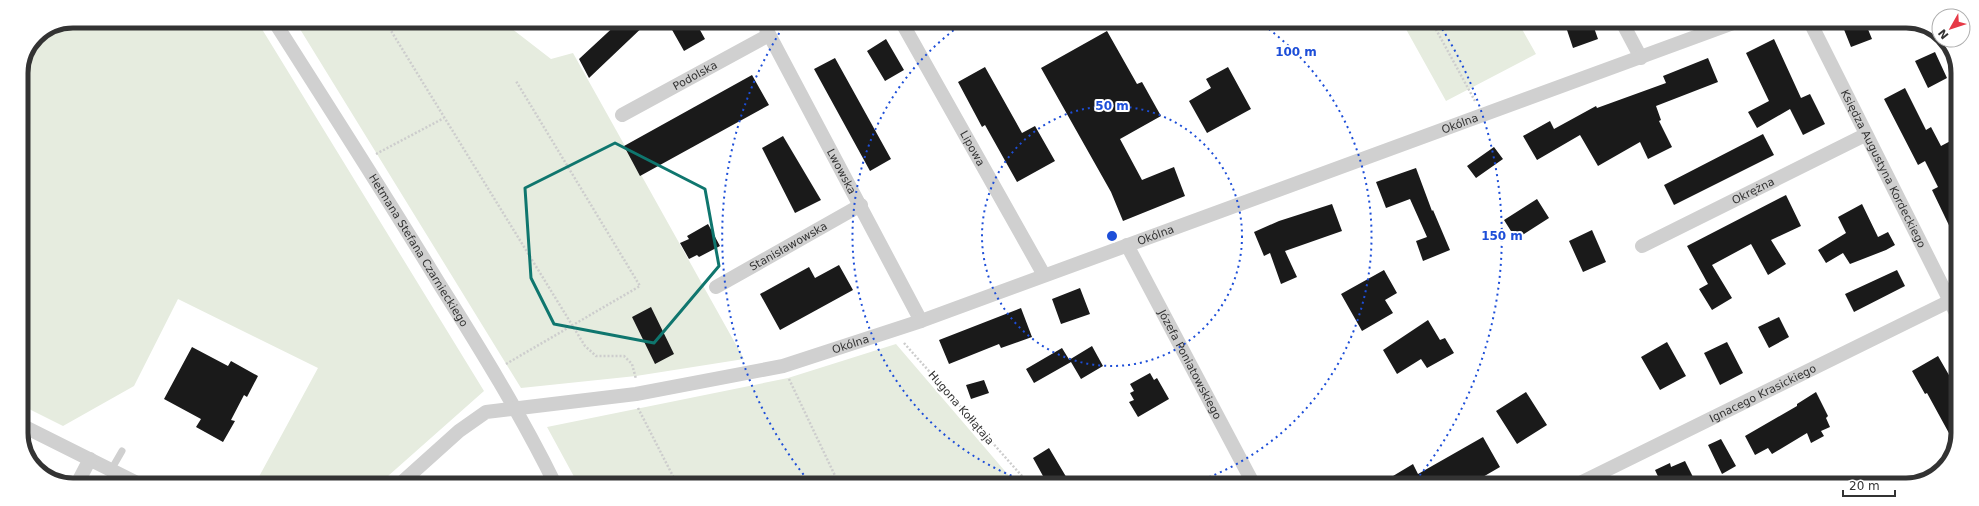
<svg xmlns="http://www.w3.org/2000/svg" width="1979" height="506" font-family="'DejaVu Sans',sans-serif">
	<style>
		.green { fill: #e6ecdf }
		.building { fill: #1a1a1a }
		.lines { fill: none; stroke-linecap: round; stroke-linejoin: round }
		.path { stroke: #cdcdcd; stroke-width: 2.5; stroke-dasharray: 2 2; stroke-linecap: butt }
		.lane { stroke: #d0d0d0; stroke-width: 7 }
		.street { stroke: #d0d0d0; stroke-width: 14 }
		.marked { fill: none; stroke: #0f766e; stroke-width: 3; stroke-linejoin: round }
		.ring { fill: none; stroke: #1d4ed8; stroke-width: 2; stroke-dasharray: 2 4 }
		.labels { text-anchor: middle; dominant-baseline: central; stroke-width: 4; stroke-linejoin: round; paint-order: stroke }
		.street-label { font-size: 11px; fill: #333; stroke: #fff }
		.rim { fill: none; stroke: #333; stroke-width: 5 }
		.centre { fill: #1d4ed8; stroke: #fff; stroke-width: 2 }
		.ring-label { font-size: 12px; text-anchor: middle; font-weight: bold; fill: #1d4ed8; stroke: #fff; stroke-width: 4; stroke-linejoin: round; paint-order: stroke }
	</style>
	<rect width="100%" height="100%" fill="#fff"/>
	<path class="green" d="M 73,21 L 257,21 L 484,391 L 379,484 L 255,484 L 318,368 L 178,299 L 134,386 L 63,426 L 21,405 L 21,73 L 36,36 Z
		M 295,21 L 502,21 L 551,59 L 573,53 L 744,359 L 636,376 L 521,388 Z
		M 1402,22 L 1518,22 L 1536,54 L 1446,101 Z
		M 896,344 L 1016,484 L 578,484 L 547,427 L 788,378 Z"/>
	<path class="building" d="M 620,21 L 649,21 L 589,78 L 579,59 Z
		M 667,21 L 695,21 L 705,39 L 684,51 Z
		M 1579,22 L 1592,22 L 1598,39 L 1573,48 L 1566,27 Z
		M 1841,22 L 1865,22 L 1872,39 L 1851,47 Z
		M 1107,31 L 1137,84 L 1142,82 L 1161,116 L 1120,139 L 1142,180 L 1174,167 L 1185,196 L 1123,221 L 1111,192 L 1041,68 Z
		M 886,39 L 904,70 L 885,81 L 867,51 Z
		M 1774,39 L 1801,98 L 1810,94 L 1825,124 L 1803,135 L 1790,109 L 1757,128 L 1748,112 L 1769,101 L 1746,53 Z
		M 1935,52 L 1947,78 L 1928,88 L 1915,61 Z
		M 835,58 L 891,159 L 870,171 L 814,69 Z
		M 1708,58 L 1718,82 L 1656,106 L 1661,120 L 1659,121 L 1672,147 L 1648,159 L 1640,142 L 1598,166 L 1580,135 L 1537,160 L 1523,136 L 1550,121 L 1554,129 L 1596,106 L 1597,108 L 1666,83 L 1663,76 Z
		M 985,67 L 1022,133 L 1035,126 L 1055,161 L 1017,182 L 985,125 L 982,127 L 958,82 Z
		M 1228,67 L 1251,109 L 1207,133 L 1189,101 L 1211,88 L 1206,79 Z
		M 752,75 L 769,105 L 640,176 L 624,146 Z
		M 1905,88 L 1926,130 L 1931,127 L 1941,146 L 1958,137 L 1957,242 L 1932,190 L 1938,187 L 1925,161 L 1918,165 L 1884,99 Z
		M 1763,134 L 1774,155 L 1674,205 L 1664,185 Z
		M 783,136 L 821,200 L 795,213 L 762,148 Z
		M 1494,147 L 1503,159 L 1476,178 L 1467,166 Z
		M 1416,168 L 1432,211 L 1433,210 L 1450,250 L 1423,261 L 1416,241 L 1427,237 L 1410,199 L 1386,208 L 1376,182 Z
		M 1786,195 L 1801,226 L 1771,240 L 1786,264 L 1768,275 L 1751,244 L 1712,265 L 1732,298 L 1712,310 L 1699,289 L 1708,284 L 1687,246 Z
		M 1537,199 L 1549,218 L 1516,239 L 1504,220 Z
		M 1332,204 L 1342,231 L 1285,251 L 1297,277 L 1281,284 L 1270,253 L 1264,256 L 1254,232 L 1279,221 Z
		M 1862,204 L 1878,237 L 1888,232 L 1895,245 L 1886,250 L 1850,264 L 1843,253 L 1826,263 L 1818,250 L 1846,233 L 1838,217 Z
		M 708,224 L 720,246 L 699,257 L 697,255 L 689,259 L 680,243 L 689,239 L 687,236 Z
		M 1592,230 L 1606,262 L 1583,272 L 1569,241 Z
		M 839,265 L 853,290 L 780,330 L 760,294 L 809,267 L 815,278 Z
		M 1384,270 L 1397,293 L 1385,300 L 1393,313 L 1362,331 L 1341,294 Z
		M 1897,270 L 1905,286 L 1854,312 L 1845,294 Z
		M 1080,288 L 1090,314 L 1061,324 L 1052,299 Z
		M 651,307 L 674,354 L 655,364 L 632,317 Z
		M 1021,308 L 1032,337 L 1001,348 L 999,344 L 949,364 L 939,340 Z
		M 1779,317 L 1789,337 L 1769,348 L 1758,327 Z
		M 1428,320 L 1440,340 L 1445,338 L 1454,353 L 1427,368 L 1421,359 L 1397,374 L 1383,350 Z
		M 1667,342 L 1686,376 L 1660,390 L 1641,357 Z
		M 1727,342 L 1743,373 L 1720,385 L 1704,353 Z
		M 1092,346 L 1103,366 L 1081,379 L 1071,362 L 1034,383 L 1026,369 L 1062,348 L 1070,361 L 1069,360 Z
		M 192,347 L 228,366 L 231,361 L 258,376 L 247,397 L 244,395 L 231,420 L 235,421 L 223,442 L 196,427 L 201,419 L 164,399 Z
		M 1938,356 L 1957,389 L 1956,446 L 1927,393 L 1925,394 L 1912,371 Z
		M 1150,373 L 1154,380 L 1157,378 L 1169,399 L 1138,417 L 1129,402 L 1134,400 L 1130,393 L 1134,391 L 1130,384 Z
		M 984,380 L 989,393 L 971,399 L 966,385 Z
		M 1526,392 L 1547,425 L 1517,444 L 1496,411 Z
		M 1816,392 L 1828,416 L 1826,418 L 1830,427 L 1821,431 L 1824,436 L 1811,443 L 1807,433 L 1772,454 L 1768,448 L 1755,455 L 1745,436 L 1797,406 L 1797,404 Z
		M 1483,437 L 1500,467 L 1469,485 L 1378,485 L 1413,464 L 1418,474 Z
		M 1721,439 L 1736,466 L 1722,474 L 1708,445 Z
		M 1049,448 L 1071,485 L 1048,485 L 1033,458 Z
		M 1685,461 L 1694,479 L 1682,485 L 1662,485 L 1655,470 L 1670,463 L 1671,467 Z"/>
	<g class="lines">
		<path class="path" d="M 385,21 L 585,346 L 596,356 L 624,356 L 632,364 L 636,379
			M 1432,22 L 1475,101
			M 376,154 L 444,118
			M 904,343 L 1029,484
			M 506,364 L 640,286 L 516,81
			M 789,379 L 839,484
			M 638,408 L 677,484"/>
		<path class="lane" d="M 111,470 L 122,451"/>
		<g class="street">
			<path id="s1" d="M 274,21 C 330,109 386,196 440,285 C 481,350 521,415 555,484"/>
			<path id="s2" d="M 762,21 L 921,321"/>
			<path id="s3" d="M 901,21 L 1044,275"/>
			<path d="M 1622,22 L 1641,58"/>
			<path id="s4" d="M 1810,22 L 1957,315"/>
			<path id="s5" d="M 622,115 L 769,35"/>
			<path id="s6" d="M 1127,245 L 1254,485"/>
			<path id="s7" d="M 1642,246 L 1865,135"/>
			<path id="s8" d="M 716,287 L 861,205"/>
			<path d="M 21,425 L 139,484"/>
			<path d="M 77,484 L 90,459"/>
			<path id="s9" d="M 400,484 L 459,431 L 486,412 L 636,394 L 783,366 L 921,321 L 1736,22"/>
			<path id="s10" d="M 1576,485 L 1950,301"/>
		</g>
	</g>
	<path class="marked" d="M 615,143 L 705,189 L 719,266 L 654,343 L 554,324 L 531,278 L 525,188 Z"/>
	<g class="ring">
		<circle cx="1112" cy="236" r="130"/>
		<path d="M1034 484A260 260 0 0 1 965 22M1259 22A260 260 0 0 1 1190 484"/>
		<path d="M811 484A390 390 0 0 1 785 24M1439 24A390 390 0 0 1 1413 484"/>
	</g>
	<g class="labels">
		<g class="street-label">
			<text stroke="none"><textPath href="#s5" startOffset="83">Podolska</textPath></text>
			<text stroke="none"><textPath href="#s9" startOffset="1132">Okólna</textPath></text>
			<text stroke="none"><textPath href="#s3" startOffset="146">Lipowa</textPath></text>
			<text stroke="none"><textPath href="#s4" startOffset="164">Księdza Augustyna Kordeckiego</textPath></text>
			<text stroke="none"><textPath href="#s2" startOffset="170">Lwowska</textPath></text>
			<text stroke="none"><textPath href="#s7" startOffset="124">Okrężna</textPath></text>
			<text stroke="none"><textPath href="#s9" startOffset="808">Okólna</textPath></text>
			<text stroke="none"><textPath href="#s8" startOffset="83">Stanisławowska</textPath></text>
			<text stroke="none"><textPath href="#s1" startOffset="271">Hetmana Stefana Czarnieckiego</textPath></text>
			<text stroke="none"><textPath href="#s9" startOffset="484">Okólna</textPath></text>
			<text stroke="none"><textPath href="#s6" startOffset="135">Józefa Poniatowskiego</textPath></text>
			<text stroke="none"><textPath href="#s10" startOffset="208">Ignacego Krasickiego</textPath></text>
			<text transform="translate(961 408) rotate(49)">Hugona Kołłątaja</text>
		</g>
	</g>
	<path d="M0 0H1979V506H0ZM73 28H1906A45 45 0 0 1 1951 73V433A45 45 0 0 1 1906 478H73A45 45 0 0 1 28 433V73A45 45 0 0 1 73 28Z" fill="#fff" fill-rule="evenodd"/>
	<path class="rim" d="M73 28H1906A45 45 0 0 1 1951 73V433A45 45 0 0 1 1906 478H73A45 45 0 0 1 28 433V73A45 45 0 0 1 73 28Z"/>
	<circle cx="1112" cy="236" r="6" class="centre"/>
	<g class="ring-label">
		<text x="1296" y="56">100 m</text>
		<text x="1112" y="110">50 m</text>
		<text x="1502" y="240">150 m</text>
	</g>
	<g transform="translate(1951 28) rotate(231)"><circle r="19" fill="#ffffff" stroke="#adadad"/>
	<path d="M0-3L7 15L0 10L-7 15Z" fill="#e63946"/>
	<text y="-6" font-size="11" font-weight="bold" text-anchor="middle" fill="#333333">N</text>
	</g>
	<path d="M1843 490v6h52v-6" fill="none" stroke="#333333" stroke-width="2"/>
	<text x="1849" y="490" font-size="12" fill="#333333" stroke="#ffffff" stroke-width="3" paint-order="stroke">20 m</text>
</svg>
